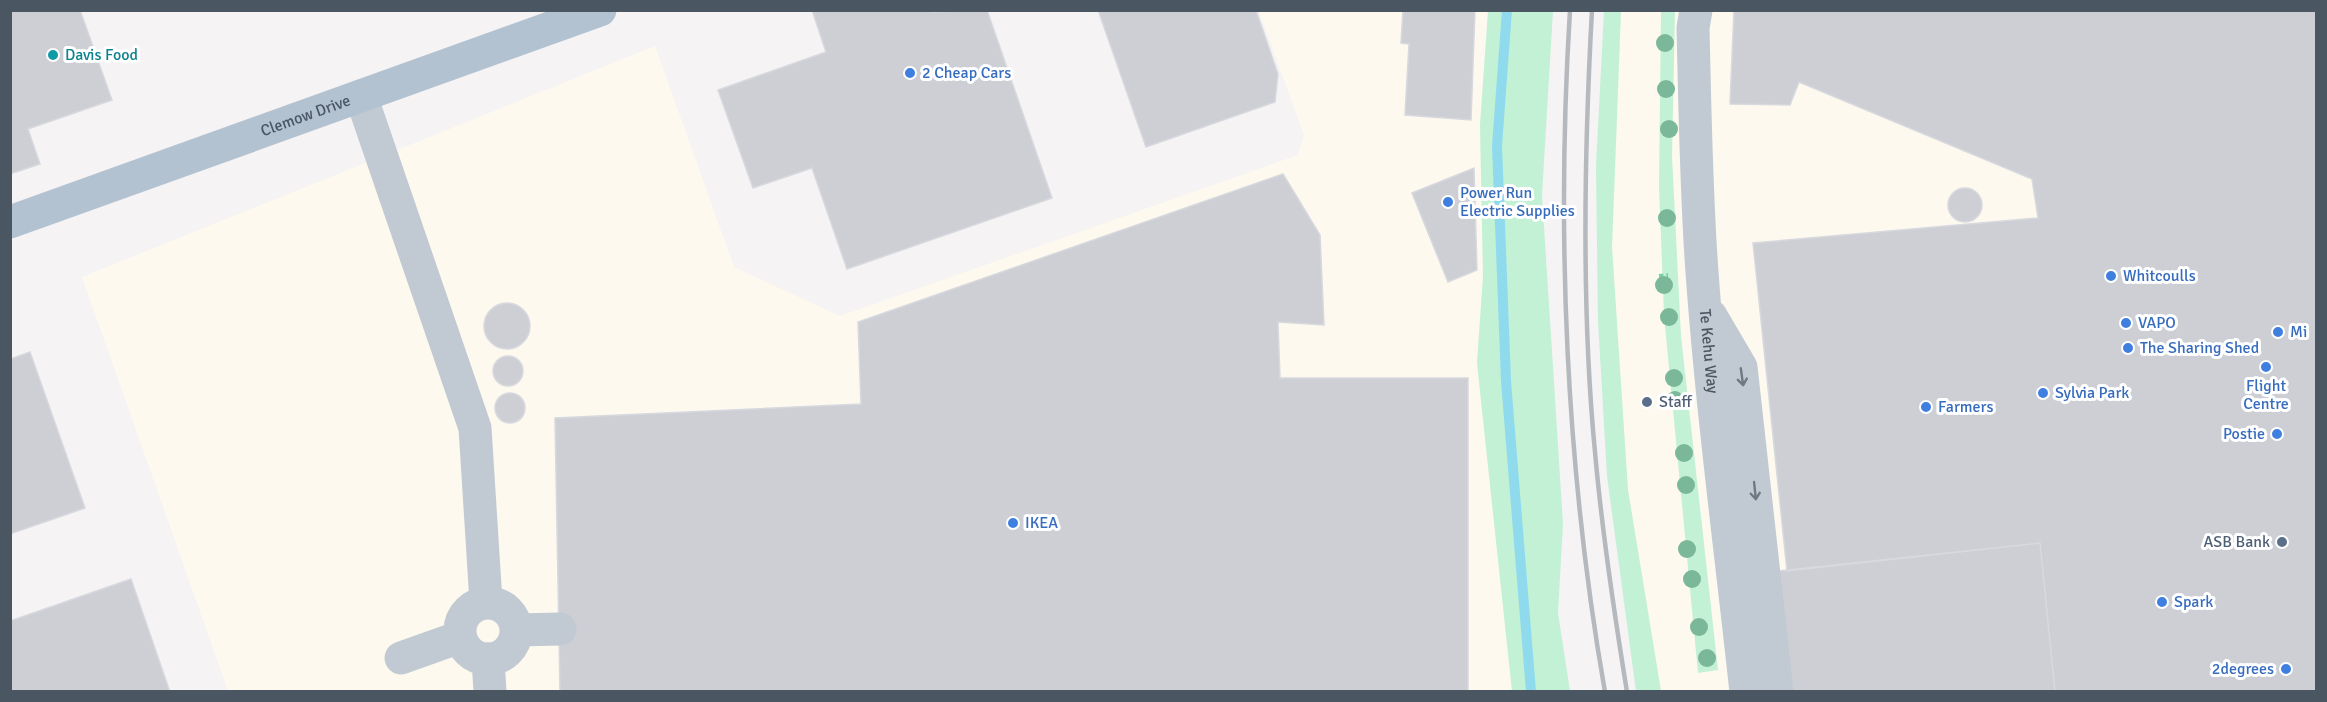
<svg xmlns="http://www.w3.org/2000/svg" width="2327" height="702" font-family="Signika,sans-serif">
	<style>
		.commercial { fill: #fdf9ef }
		.green { fill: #c3f1d5 }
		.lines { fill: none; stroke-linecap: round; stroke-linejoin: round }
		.stream { stroke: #90daee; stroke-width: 10 }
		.building { fill: #cdcfd5; stroke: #d7d9de; stroke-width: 1.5 }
		.path { stroke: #7ad0a6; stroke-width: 4; stroke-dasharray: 4.5 3; stroke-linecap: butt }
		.minor { stroke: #c1cad2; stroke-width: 33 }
		.major { stroke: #b3c2d1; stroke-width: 33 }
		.rail { stroke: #b5b8bd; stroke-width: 4.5 }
		.tree { fill: #7bb799 }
		.oneway { stroke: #6e7983 }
		.culture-dot { fill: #0f9aa8; stroke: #fff; stroke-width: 2 }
		.shop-dot { fill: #3f7fe0; stroke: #fff; stroke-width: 2 }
		.service-dot { fill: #5c6f8a; stroke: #fff; stroke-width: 2 }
		.labels { text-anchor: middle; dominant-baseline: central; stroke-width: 6; stroke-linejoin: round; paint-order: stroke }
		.culture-label { font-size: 16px; fill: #0d838f; stroke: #fff; text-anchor: start }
		.shop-label { font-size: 16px; fill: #366cbe; stroke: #fff; text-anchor: start }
		.street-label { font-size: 16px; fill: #4a5661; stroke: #fff }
		.service-label { font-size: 16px; fill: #4e5e75; stroke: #fff; text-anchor: start }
	</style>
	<rect width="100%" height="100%" fill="#f5f3f3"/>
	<path class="commercial" d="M 1259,11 L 1488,11 L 1480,125 L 1483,276 L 1477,363 L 1512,691 L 228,691 L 82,277 L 655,46 L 734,267 L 840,316 L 1298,155 L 1304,135 Z
		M 1621,11 L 2316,11 L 2316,691 L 1661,691 L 1628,490 L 1612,247 Z"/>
	<path class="green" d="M 1675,10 L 1672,156 L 1681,336 L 1718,670 L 1698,673 L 1664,315 L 1659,187 L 1661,11 Z
		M 1488,11 L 1553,11 L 1542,195 L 1563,524 L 1558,613 L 1570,691 L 1512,691 L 1477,363 L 1483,276 L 1480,125 Z
		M 1604,11 L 1621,11 L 1612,247 L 1628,490 L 1661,691 L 1636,691 L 1607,476 L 1598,321 L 1596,166 Z"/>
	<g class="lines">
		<path class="stream" d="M 1507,10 L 1497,146 L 1506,381 L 1531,692"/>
	</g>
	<path class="building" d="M 10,10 L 80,10 L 112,100 L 28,129 L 40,164 L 10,174 Z
		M 812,10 L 931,10 L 932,12 L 987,10 L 1052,198 L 847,269 L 812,168 L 753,188 L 718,90 L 826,52 Z
		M 1098,10 L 1256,10 L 1278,74 L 1275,102 L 1146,147 Z
		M 1403,10 L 1475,10 L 1471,120 L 1405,115 L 1409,44 L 1401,43 Z
		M 1734,10 L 2316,10 L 2316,692 L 2055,692 L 2040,543 L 1787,571 L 1753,243 L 2038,218 L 2032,179 L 1799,82 L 1790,105 L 1730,104 Z
		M 1474,168 L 1477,270 L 1448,282 L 1412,193 Z
		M 1283,174 L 1320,235 L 1324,325 L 1278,322 L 1280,378 L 1468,378 L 1468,692 L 560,692 L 555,418 L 861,404 L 858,322 Z
		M1948 205a17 17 0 1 1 34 0a17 17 0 1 1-34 0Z
		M484 326a23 23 0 1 1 46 0a23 23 0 1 1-46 0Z
		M 30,352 L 85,508 L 10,534 L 10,359 Z
		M493 371a15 15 0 1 1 30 0a15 15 0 1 1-30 0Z
		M495 408a15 15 0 1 1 30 0a15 15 0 1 1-30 0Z
		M 2040,543 L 2055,692 L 1790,692 L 1777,571 Z
		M 131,579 L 170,692 L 10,692 L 10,621 Z"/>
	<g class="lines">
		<path class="path" d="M 1659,276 L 1668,275"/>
		<g class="minor">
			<path id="s1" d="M 1696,10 L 1693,28 C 1695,109 1696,191 1702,272 C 1712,412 1731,552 1746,692"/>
			<path d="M 361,96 L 475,428 L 486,602"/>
			<path d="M 1711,316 L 1741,367 L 1777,692"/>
			<circle cx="488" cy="631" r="28"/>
			<path d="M 517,630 L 560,629"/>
			<path d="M 401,658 L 460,637"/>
			<path d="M 488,659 L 490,692"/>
		</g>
		<path class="major" id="s2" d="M 10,222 L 600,10"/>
		<path class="rail" d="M 1570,10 C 1556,235 1566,470 1605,692
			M 1592,10 C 1584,155 1581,308 1595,452 C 1602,532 1614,612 1627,692"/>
	</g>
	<g class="tree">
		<circle cx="1665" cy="43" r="9"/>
		<circle cx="1666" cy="89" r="9"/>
		<circle cx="1669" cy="129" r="9"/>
		<circle cx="1667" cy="218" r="9"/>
		<circle cx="1664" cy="285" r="9"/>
		<circle cx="1669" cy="317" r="9"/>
		<circle cx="1674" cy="378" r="9"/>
		<circle cx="1675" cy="400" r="9"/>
		<circle cx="1684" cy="453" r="9"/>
		<circle cx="1686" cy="485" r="9"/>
		<circle cx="1687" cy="549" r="9"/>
		<circle cx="1692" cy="579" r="9"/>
		<circle cx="1699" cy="627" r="9"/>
		<circle cx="1707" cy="658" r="9"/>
	</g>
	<defs><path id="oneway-shaft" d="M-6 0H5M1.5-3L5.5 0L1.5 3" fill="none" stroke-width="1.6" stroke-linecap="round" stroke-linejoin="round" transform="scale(1.5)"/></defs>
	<g class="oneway">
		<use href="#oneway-shaft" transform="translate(1742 377) rotate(82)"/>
		<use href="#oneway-shaft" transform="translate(1755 491) rotate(84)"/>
	</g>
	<circle class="culture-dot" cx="53" cy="55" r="6"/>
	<g class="shop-dot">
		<circle cx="910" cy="73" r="6"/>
		<circle cx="1448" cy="202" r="6"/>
		<circle cx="2111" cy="276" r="6"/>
		<circle cx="2126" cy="323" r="6"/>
		<circle cx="2278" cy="332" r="6"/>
		<circle cx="2128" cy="348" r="6"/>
		<circle cx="2266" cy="367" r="6"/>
		<circle cx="2043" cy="393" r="6"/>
		<circle cx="1926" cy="407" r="6"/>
		<circle cx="2277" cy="434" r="6"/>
		<circle cx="1013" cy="523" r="6"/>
		<circle cx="2162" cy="602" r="6"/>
		<circle cx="2286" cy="669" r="6"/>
	</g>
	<g class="service-dot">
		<circle cx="1647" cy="402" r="6"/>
		<circle cx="2282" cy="542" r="6"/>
	</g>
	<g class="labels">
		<g class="culture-label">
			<text x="65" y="55">Davis Food</text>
		</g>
		<g class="shop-label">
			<text x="922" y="73">2 Cheap Cars</text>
			<text x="1460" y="193">Power Run<tspan x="1460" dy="18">Electric Supplies</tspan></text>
			<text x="2123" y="276">Whitcoulls</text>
			<text x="2138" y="323">VAPO</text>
			<text x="2290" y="332">Mi</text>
			<text x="2140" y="348">The Sharing Shed</text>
			<text x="2266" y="386" text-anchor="middle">Flight<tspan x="2266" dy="18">Centre</tspan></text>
			<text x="2055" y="393">Sylvia Park</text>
			<text x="1938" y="407">Farmers</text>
			<text x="2265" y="434" text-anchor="end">Postie</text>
			<text x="1025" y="523">IKEA</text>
			<text x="2174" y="602">Spark</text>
			<text x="2274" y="669" text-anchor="end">2degrees</text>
		</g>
		<g class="street-label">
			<text stroke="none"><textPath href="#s2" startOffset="314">Clemow Drive</textPath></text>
			<text stroke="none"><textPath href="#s1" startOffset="342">Te Kehu Way</textPath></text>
		</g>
		<g class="service-label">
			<text x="1659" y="402">Staff</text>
			<text x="2270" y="542" text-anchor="end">ASB Bank</text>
		</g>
	</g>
	<rect width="2327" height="702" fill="none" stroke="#4a5661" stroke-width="24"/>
</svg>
